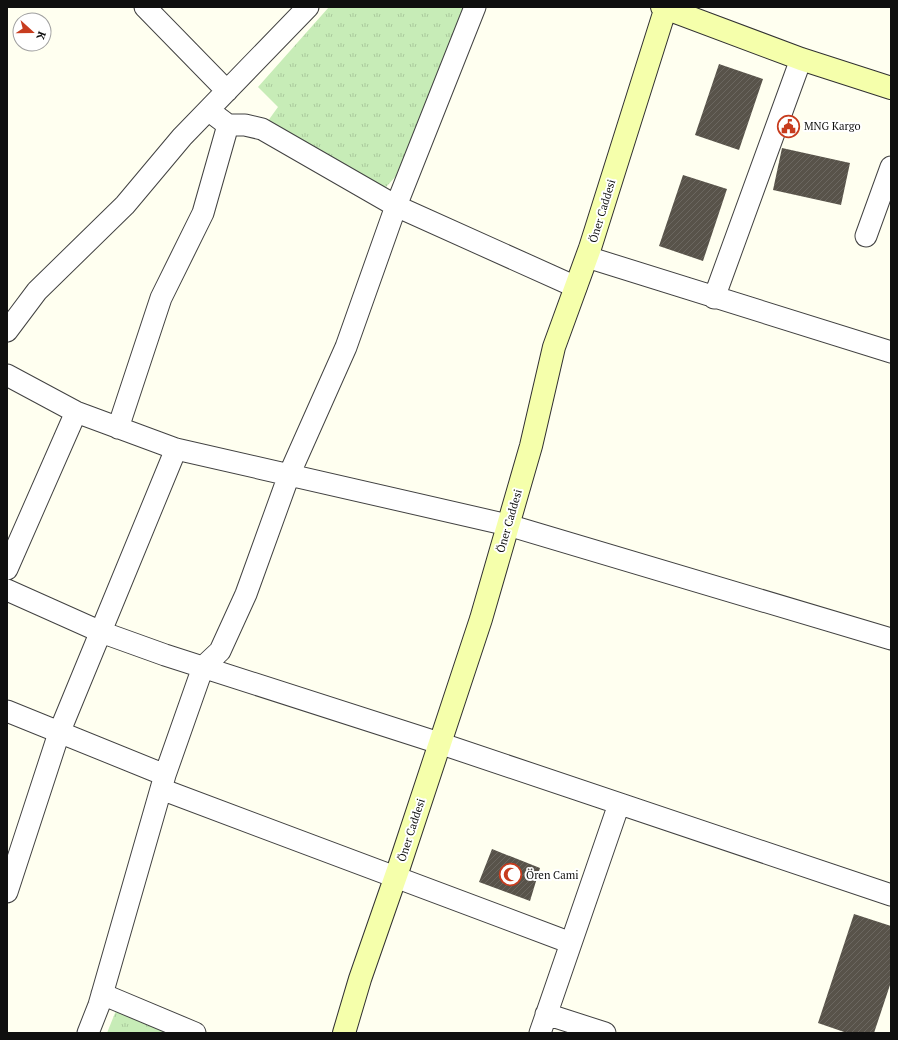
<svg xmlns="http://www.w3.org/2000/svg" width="898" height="1040" font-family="'PT Serif',serif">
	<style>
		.park { fill: url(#park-tufts) }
		.building { fill: url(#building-hatch) }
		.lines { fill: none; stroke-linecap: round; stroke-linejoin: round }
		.street-casing { stroke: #424242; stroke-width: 23 }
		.secondary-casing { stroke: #313131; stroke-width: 24 }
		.street { stroke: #fff; stroke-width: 21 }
		.secondary { stroke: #f5ffab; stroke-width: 22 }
		.labels { text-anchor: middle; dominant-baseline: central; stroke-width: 4; stroke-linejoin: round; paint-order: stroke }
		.poi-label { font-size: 11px; fill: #0f0f0f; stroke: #fff; text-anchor: start }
		.street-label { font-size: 11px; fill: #0f0f0f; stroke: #fff }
	</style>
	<defs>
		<pattern id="park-tufts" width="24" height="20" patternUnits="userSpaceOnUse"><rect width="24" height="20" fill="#c7ecb7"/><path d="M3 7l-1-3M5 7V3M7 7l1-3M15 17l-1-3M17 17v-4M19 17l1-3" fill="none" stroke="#aac99c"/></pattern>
		<pattern id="building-hatch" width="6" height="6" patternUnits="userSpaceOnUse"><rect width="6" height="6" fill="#58534a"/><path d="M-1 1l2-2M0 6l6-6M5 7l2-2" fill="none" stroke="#6b6760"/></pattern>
	</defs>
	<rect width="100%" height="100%" fill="#fffff0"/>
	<path class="park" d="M 329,7 L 469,7 L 398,174 L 386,187 L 374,186 L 265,125 L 278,107 L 258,87 Z
		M 117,1008 L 181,1033 L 107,1033 Z"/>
	<path class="building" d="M 719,64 L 763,79 L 739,150 L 695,135 Z
		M 782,148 L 850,163 L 841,205 L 773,190 Z
		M 683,175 L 727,189 L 703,261 L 659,246 Z
		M 492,849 L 540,868 L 530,901 L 479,882 Z
		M 854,914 L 891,926 L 891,982 L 874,1033 L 847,1033 L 818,1023 Z"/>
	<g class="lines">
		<defs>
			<path id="street" d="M 145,7 L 227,91
				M 228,125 L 245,125 L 262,129 L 396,206 L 576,287
				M 866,236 L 891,167
				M 587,257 L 891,352
				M 714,298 L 801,59
				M 7,331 L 37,291 L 125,205 L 182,137 L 308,7
				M 7,375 L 76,412 L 176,449 L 508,525 L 891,639
				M 118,428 L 161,298 L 203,213 L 228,125 L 216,116
				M 7,569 L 76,412
				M 7,590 L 101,632 L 165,655 L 439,743 L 891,895
				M 7,711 L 165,775
				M 161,789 L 571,943
				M 7,892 L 59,733 L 176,449
				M 102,994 L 195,1033
				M 546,1014 L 605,1033
				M 88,1033 L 99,1005 L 165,775 L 203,667 L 220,651 L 246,594 L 289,475 L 346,347 L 396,206 L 475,7
				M 540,1033 L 619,804"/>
			<path id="secondary" d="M 662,7 L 801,59 L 891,88
				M 344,1033 L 360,979 L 399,867 L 481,619 L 531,446 L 554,347 L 590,248 L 666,7"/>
		</defs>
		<use href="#street" class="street-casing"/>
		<use href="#secondary" class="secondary-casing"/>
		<use href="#street" class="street"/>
		<use href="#secondary" class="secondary"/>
	</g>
	<defs>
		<symbol id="civic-ring" viewBox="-11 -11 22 22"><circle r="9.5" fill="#fff" stroke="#c73c1e" stroke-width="1.5"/><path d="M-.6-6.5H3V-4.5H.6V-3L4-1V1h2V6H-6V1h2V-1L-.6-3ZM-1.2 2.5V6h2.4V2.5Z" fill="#c73c1e"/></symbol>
		<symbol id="mosque-ring" viewBox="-11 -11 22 22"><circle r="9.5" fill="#fff" stroke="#c73c1e" stroke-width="1.5"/><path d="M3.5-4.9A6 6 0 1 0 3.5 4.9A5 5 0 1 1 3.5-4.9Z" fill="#c73c1e"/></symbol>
	</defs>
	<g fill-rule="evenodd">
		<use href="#civic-ring" x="776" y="114" width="25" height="25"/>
		<use href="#mosque-ring" x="498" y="862" width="25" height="25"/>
	</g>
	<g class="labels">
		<g class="poi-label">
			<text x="804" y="126">MNG Kargo</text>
			<text x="526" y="875">Ören Cami</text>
		</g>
		<g class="street-label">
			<text transform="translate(602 211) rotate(-73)">Öner Caddesi</text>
			<text transform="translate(509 521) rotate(-74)">Öner Caddesi</text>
			<text transform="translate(411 830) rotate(-72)">Öner Caddesi</text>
		</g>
	</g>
	<rect width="898" height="1040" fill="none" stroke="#0f0f0f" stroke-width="16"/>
	<g transform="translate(32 32) rotate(111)"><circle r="19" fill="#ffffff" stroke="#9f9f9f"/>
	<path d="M0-3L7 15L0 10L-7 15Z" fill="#c73c1e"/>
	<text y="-6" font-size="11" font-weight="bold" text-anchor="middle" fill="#0f0f0f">K</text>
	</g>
</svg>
